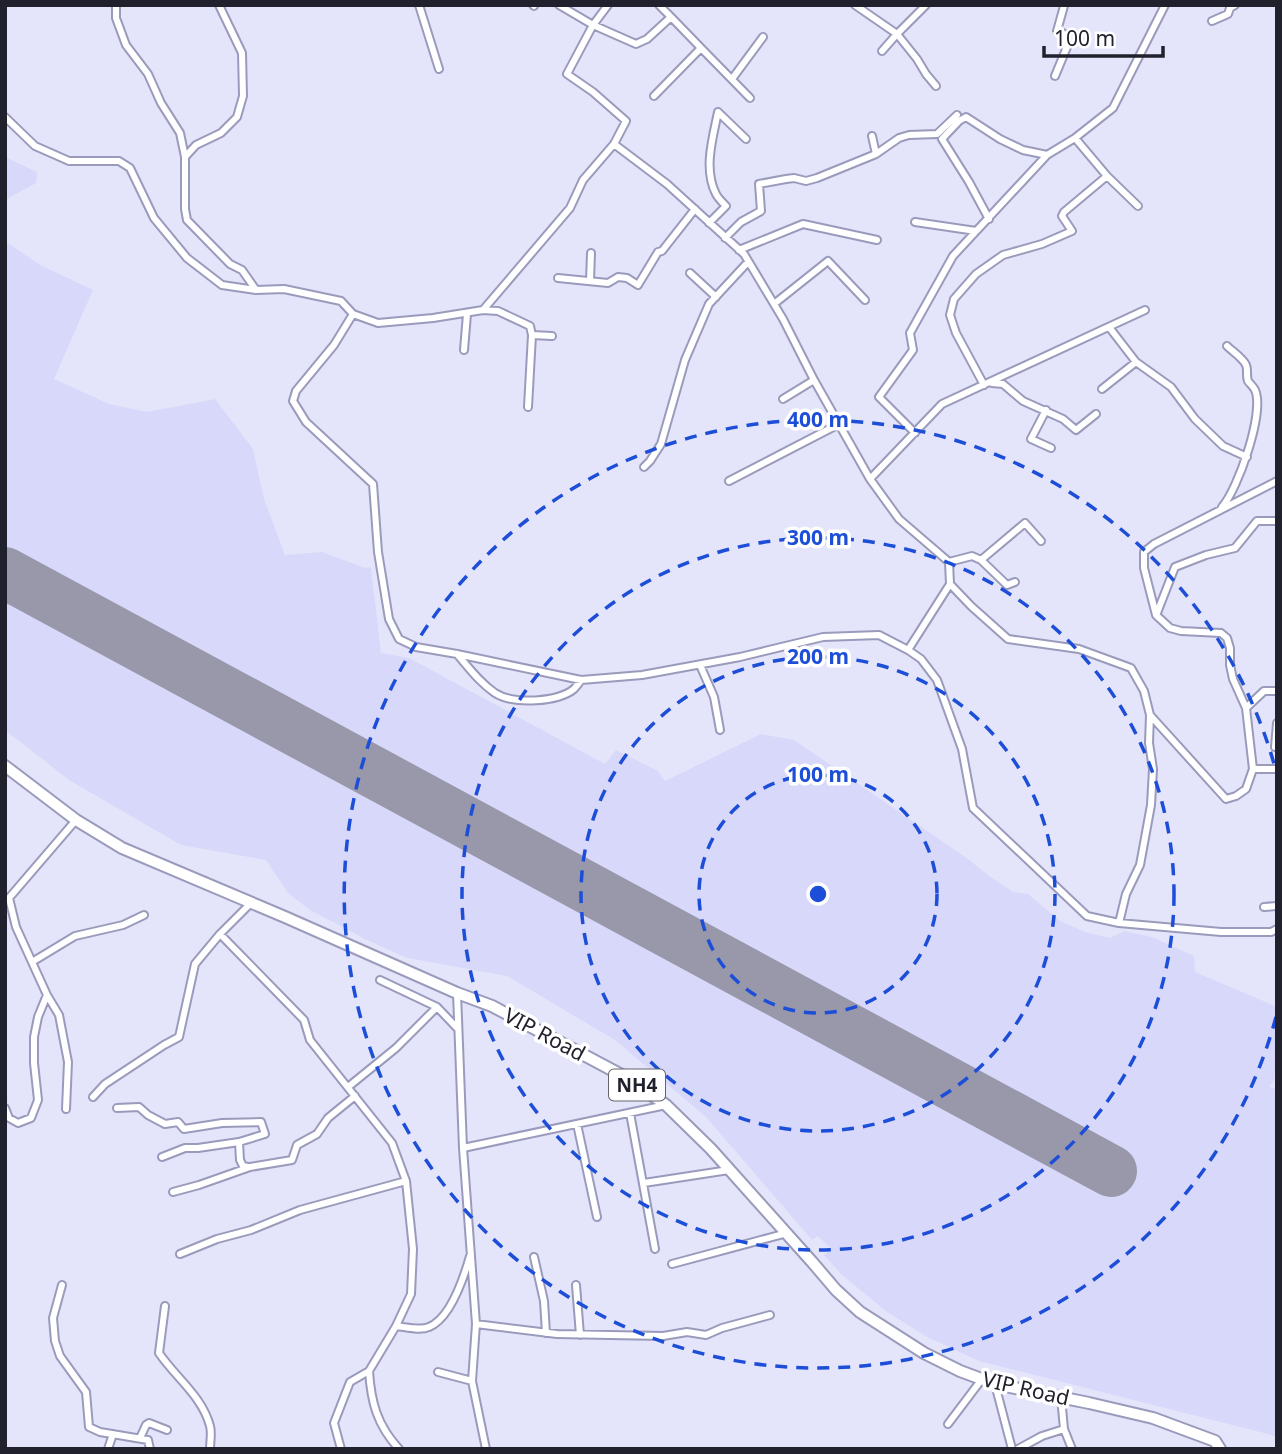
<svg xmlns="http://www.w3.org/2000/svg" width="1282" height="1454" font-family="'Noto Sans',sans-serif">
	<style>
		.built { fill: #d8d8fa }
		.lines { fill: none; stroke-linecap: round; stroke-linejoin: round }
		.runway { stroke: #9898aa; stroke-width: 52 }
		.minor-casing { stroke: #9a9bbc; stroke-width: 10 }
		.trunk-casing { stroke: #9a9bbc; stroke-width: 14 }
		.minor { stroke: #fff; stroke-width: 6 }
		.trunk { stroke: #fff; stroke-width: 10 }
		.ring { fill: none; stroke: #1d4ed8; stroke-width: 3.5; stroke-dasharray: 12 9 }
		.labels { text-anchor: middle; dominant-baseline: central; stroke-width: 7; stroke-linejoin: round; paint-order: stroke }
		.shield { fill: #fff; stroke: #64646c; stroke-width: 2 }
		.shield-label { font-size: 19px; font-weight: bold; fill: #21212d }
		.street-label { font-size: 21px; fill: #21212d; stroke: #fff }
		.centre { fill: #1d4ed8; stroke: #fff; stroke-width: 3.5 }
		.ring-label { font-size: 21px; text-anchor: middle; font-weight: bold; fill: #1d4ed8; stroke: #fff; stroke-width: 7; stroke-linejoin: round; paint-order: stroke }
	</style>
	<rect width="100%" height="100%" fill="#e4e5fa"/>
	<path class="built" d="M 5,157 L 37,172 L 36,183 L 5,200 Z
		M 5,241 L 40,265 L 93,290 L 54,379 L 109,404 L 147,412 L 215,399 L 253,449 L 264,499 L 285,555 L 322,552 L 365,568 L 371,567 L 381,653 L 409,658 L 605,764 L 616,750 L 658,771 L 665,781 L 761,734 L 794,740 L 968,859 L 989,876 L 1013,892 L 1028,894 L 1060,921 L 1085,932 L 1110,938 L 1124,931 L 1152,937 L 1194,956 L 1195,972 L 1277,1007 L 1277,1075 L 1269,1087 L 1277,1089 L 1277,1437 L 1272,1435 L 979,1361 L 927,1337 L 887,1312 L 842,1275 L 824,1255 L 831,1249 L 818,1236 L 812,1240 L 706,1117 L 615,1040 L 507,976 L 407,958 L 367,940 L 310,910 L 288,893 L 266,860 L 181,845 L 69,780 L 5,730 Z"/>
	<g class="lines">
		<path class="runway" d="M 5,573 L 1111,1171"/>
		<defs>
			<path id="minor" d="M 116,5 L 116,18 L 126,45 L 148,74 L 161,103 L 180,133 L 185,157 L 185,209 L 187,220 L 230,264 L 242,270 L 256,290
				M 419,5 L 439,69
				M 533,5 L 534,6
				M 559,5 L 593,25 L 608,5
				M 659,5 L 671,17
				M 855,5 L 897,34 L 926,5
				M 1212,21 L 1228,14 L 1230,8 L 1235,5
				M 701,48 L 750,98
				M 882,51 L 897,34 L 917,59 L 926,74 L 936,86
				M 1055,76 L 1067,47 L 1063,33 L 1057,31 L 1064,6
				M 732,79 L 763,37
				M 654,96 L 701,48 L 671,17 L 647,39 L 636,44 L 593,25 L 567,74 L 593,92 L 626,121 L 614,144 L 667,184 L 744,254 L 783,319 L 814,380 L 870,479 L 899,519 L 949,562 L 950,584 L 971,606 L 1008,639 L 1079,649 L 1131,668 L 1144,691 L 1150,715 L 1149,743 L 1153,769 L 1151,805 L 1140,865 L 1126,894 L 1119,923
				M 5,117 L 35,146 L 69,161 L 119,161 L 130,168 L 154,218 L 187,258 L 222,285 L 256,290 L 284,289 L 341,301 L 353,314 L 334,345 L 296,391 L 293,401 L 306,422 L 373,484 L 378,552 L 389,619 L 399,639 L 416,647 L 457,654 L 581,680 L 642,675 L 740,657 L 823,637 L 879,635 L 908,650 L 921,659 L 937,680 L 962,749 L 973,808 L 1087,916 L 1119,923 L 1221,932 L 1271,932 L 1277,929
				M 872,136 L 876,154
				M 1075,138 L 1107,176 L 1138,206
				M 185,157 L 196,145 L 221,133 L 237,117 L 243,96 L 242,53 L 219,5
				M 989,219 L 969,182 L 942,139 L 959,121 L 966,117 L 1000,139 L 1023,150 L 1047,155
				M 915,222 L 976,231
				M 709,223 L 726,206 C 723,203 718,198 716,194 C 703,169 713,137 718,112 L 746,139
				M 725,238 L 741,222 L 761,211 L 759,184 L 786,179 L 794,178 L 806,181 L 817,178 L 876,154 L 899,138 L 909,135 L 937,134 L 957,115
				M 739,250 L 803,224 L 877,240
				M 690,273 L 716,297
				M 558,278 L 608,283 L 618,277 L 627,278 L 638,285 L 658,252 L 662,251 L 695,209
				M 590,281 L 591,253
				M 774,304 L 828,261 L 865,300
				M 483,310 L 498,311 L 530,326 L 532,335 L 528,407
				M 353,314 L 378,323 L 433,318 L 483,310 L 570,208 L 583,180 L 614,144
				M 1109,327 L 1136,362 L 1171,387 L 1195,419 L 1223,446 L 1247,457
				M 532,335 L 552,336
				M 464,350 L 467,314
				M 992,383 L 1003,384 L 1023,401 L 1063,419 L 1076,430 L 1096,414
				M 984,385 L 956,333 L 950,315 L 954,299 L 976,274 L 1003,255 L 1042,244 L 1072,231 L 1062,216 L 1064,212 L 1107,176
				M 1102,389 L 1136,362
				M 783,399 L 814,380
				M 1046,410 L 1031,439 L 1051,448
				M 915,433 L 879,397 L 913,350 L 910,333 L 953,256 L 1047,155 L 1075,138 L 1113,108 L 1165,5
				M 644,467 L 650,461 L 661,444 L 685,360 L 709,304 L 748,262
				M 870,479 L 942,404 L 1145,310
				M 729,481 L 839,424
				M 1222,507 C 1238,489 1265,412 1255,390 C 1253,386 1250,384 1248,381 C 1246,376 1248,369 1246,365 C 1243,358 1232,351 1227,346
				M 981,560 L 1025,523 L 1041,541
				M 949,562 L 972,556 L 981,560 L 1007,585 L 1015,582
				M 1157,613 L 1175,567 L 1206,555 L 1235,548 L 1257,521 L 1277,521
				M 908,650 L 950,584
				M 457,654 C 469,668 480,683 495,693 C 514,705 558,702 574,689 C 577,686 579,683 581,680
				M 700,665 L 714,697 L 720,730
				M 1246,708 L 1264,691 L 1277,691
				M 1150,715 L 1226,799 L 1236,796 L 1246,789 L 1253,769 L 1246,708 L 1233,679 L 1230,665 L 1230,648 L 1227,638 L 1221,633 L 1181,631 L 1170,628 L 1156,615 L 1144,568 L 1144,552 L 1154,544 L 1277,481
				M 1275,747 L 1277,723
				M 1253,769 L 1277,769
				M 1264,907 L 1277,906
				M 220,934 L 304,1020 L 310,1040 L 392,1143 L 406,1181 L 413,1249 L 411,1294 L 396,1326 L 369,1371 L 350,1382 L 334,1423 L 341,1449
				M 32,962 L 75,936 L 123,925 L 144,915
				M 380,980 L 437,1007 L 458,1029
				M 457,993 L 463,1148 L 476,1324 L 472,1381 L 486,1449
				M 348,1087 L 396,1048 L 437,1007
				M 93,1097 L 105,1084 L 164,1045 L 179,1037 L 195,964 L 220,934 L 251,903
				M 5,1108 L 9,1118 L 18,1123 L 31,1118 L 38,1100 L 34,1063 L 34,1037 L 38,1017 L 47,995
				M 117,1108 L 139,1107 L 148,1115 L 165,1124 L 178,1122 L 184,1129 L 222,1123 L 261,1122 L 265,1134 L 239,1142 L 198,1148 L 185,1148 L 162,1157
				M 66,1109 L 68,1062 L 59,1015 L 47,995 L 16,927 L 9,898 L 76,820
				M 630,1113 L 655,1249
				M 577,1124 L 597,1217
				M 239,1142 L 240,1160 L 243,1166 L 248,1167
				M 463,1148 L 666,1105
				M 644,1183 L 729,1170
				M 173,1192 L 199,1185 L 250,1167 L 292,1160 L 297,1145 L 317,1134 L 328,1118 L 355,1096
				M 180,1254 L 217,1239 L 251,1230 L 300,1210 L 406,1181
				M 534,1257 L 544,1301 L 546,1333
				M 672,1264 L 787,1233
				M 62,1285 L 53,1318 L 55,1341 L 60,1356 L 86,1392 L 89,1427 L 100,1432 L 148,1440 L 150,1449
				M 576,1285 L 580,1335
				M 165,1306 L 159,1353 C 176,1378 202,1396 210,1426 C 212,1433 210,1442 210,1449
				M 476,1324 L 557,1334 L 663,1336 L 687,1332 L 706,1335 L 722,1328 L 770,1315
				M 396,1326 C 406,1327 420,1331 429,1327 C 451,1318 464,1277 470,1256
				M 369,1371 C 371,1402 377,1425 399,1449
				M 438,1372 L 472,1381
				M 995,1384 L 1012,1449
				M 1061,1397 L 1064,1429 L 1072,1449
				M 948,1424 L 982,1379
				M 140,1438 L 146,1425 L 149,1423 L 167,1430
				M 108,1449 L 113,1434
				M 1018,1449 L 1042,1436 L 1064,1429"/>
			<path id="trunk" d="M 5,766 L 76,820 L 122,848 L 285,917 L 457,993 L 492,1006 L 629,1079 L 666,1105 L 711,1149 L 813,1263 L 836,1290 L 860,1312 L 924,1353 L 960,1371 L 995,1384 L 1089,1403 L 1153,1418 L 1215,1441 L 1220,1449"/>
		</defs>
		<use href="#minor" class="minor-casing"/>
		<use href="#trunk" class="trunk-casing"/>
		<use href="#minor" class="minor"/>
		<use href="#trunk" class="trunk"/>
	</g>
	<g class="ring">
		<circle cx="818" cy="894" r="119"/>
		<circle cx="818" cy="894" r="237"/>
		<circle cx="818" cy="894" r="356"/>
		<path d="M1276 1017A474 474 0 1 1 1276 771"/>
	</g>
	<g class="labels">
		<rect class="shield" x="609" y="1069.5" width="56" height="31" rx="5"/>
		<g class="shield-label">
			<text x="637" y="1085">NH4</text>
		</g>
		<g class="street-label">
			<text transform="translate(545 1034) rotate(28)">VIP Road</text>
			<text transform="translate(1026 1388) rotate(13)">VIP Road</text>
		</g>
	</g>
	<circle cx="818" cy="894" r="10" class="centre"/>
	<g class="ring-label">
		<text x="818" y="427">400 m</text>
		<text x="818" y="545">300 m</text>
		<text x="818" y="664">200 m</text>
		<text x="818" y="782">100 m</text>
	</g>
	<rect width="1282" height="1454" fill="none" stroke="#21212d" stroke-width="14"/>
	<path d="M1044 46v10h119v-10" fill="none" stroke="#21212d" stroke-width="3.5"/>
	<text x="1054" y="46" font-size="21" fill="#21212d" stroke="#ffffff" stroke-width="5" paint-order="stroke">100 m</text>
</svg>
